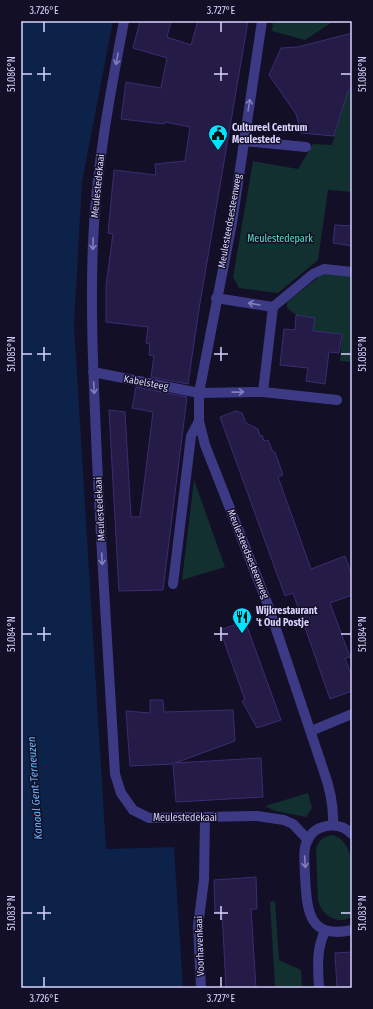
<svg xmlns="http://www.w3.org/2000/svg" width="373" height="1009" font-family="'Fira Sans Condensed',sans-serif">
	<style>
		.green { fill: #12302f }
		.water { fill: #0c2248 }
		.building { fill: #241b47; stroke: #3b2d73 }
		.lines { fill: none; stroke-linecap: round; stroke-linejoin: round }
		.service { stroke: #3d3a85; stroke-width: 10 }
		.pedestrian { stroke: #3d3a85; stroke-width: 10 }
		.minor { stroke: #3d3a85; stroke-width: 10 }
		.oneway { stroke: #837fbc }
		.ticks { fill: none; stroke: #d9d4ff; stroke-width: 1.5 }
		.labels { text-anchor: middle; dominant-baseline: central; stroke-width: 3; stroke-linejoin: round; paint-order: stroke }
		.poi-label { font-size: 10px; font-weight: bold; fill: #d9d4ff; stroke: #130f26; text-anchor: start }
		.street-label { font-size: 10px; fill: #d9d4ff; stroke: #130f26 }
		.park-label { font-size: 10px; fill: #5fe0c0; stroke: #130f26 }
		.water-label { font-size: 11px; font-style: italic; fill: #62b6ff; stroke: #130f26 }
		.neatline { fill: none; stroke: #d9d4ff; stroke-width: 1.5 }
		.ticks-label { font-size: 10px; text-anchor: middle; fill: #d9d4ff }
	</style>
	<rect width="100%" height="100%" fill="#130f26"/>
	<path class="green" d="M 273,21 L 334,21 L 305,40 L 272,31 Z
		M 352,87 L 352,192 L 328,190 L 318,260 L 278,293 L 239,288 L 233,277 L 253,161 L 298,169 L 313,144 L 332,145 L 348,91 Z
		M 324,273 L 352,276 L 352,362 L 340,361 L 342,334 L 313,331 L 315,318 L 296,315 L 287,308 L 287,302 Z
		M 194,480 L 225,567 L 182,580 Z
		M 308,793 L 312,808 L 306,817 L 275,811 L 265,806 Z
		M 333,835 C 360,843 352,894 352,917 C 337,925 323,916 318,901 L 316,848 C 320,839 324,836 333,835 Z
		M 275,901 L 279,960 L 301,970 L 302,988 L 275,988 L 270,902 Z"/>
	<path class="water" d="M 21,21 L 113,21 L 82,182 L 74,325 L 106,849 L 174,847 L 183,988 L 21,988 Z"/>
	<path class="building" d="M 140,21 L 171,21 L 167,37 L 191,45 L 198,21 L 248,21 L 199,309 L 188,384 L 151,377 L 154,356 L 149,355 L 150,344 L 146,343 L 148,327 L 106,322 L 106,286 L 113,234 L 108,233 L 114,170 L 156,175 L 155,164 L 185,161 L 190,127 L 165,122 L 164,124 L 121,119 L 126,82 L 161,88 L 167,58 L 133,48 Z
		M 352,33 L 352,87 L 348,91 L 334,136 L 301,133 L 296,114 L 269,75 L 281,48 L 298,47 Z
		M 335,225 L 352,226 L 352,246 L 333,243 Z
		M 296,315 L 315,318 L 313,331 L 342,334 L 339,353 L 329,352 L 325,384 L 306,381 L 308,368 L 280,365 L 284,329 L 295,330 Z
		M 136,387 L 187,397 L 163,590 L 119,591 L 109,410 L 125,412 L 131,517 L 140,517 L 153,412 L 132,408 Z
		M 236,411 L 242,413 L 246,423 L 258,429 L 260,436 L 262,435 L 264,441 L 268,440 L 273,452 L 275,452 L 283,475 L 278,477 L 311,569 L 345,556 L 352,576 L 352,595 L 330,603 L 350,657 L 345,658 L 352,677 L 352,691 L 330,699 L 293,593 L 285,596 L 220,417 Z
		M 245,621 L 281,720 L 257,728 L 242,701 L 245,700 L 220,630 Z
		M 150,700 L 163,700 L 164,712 L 233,710 L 235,741 L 175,763 L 261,758 L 263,797 L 176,802 L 173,764 L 130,766 L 126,711 L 150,713 Z
		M 256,877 L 257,909 L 251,909 L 256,988 L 226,988 L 222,911 L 215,912 L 214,880 Z
		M 352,952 L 352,988 L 337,988 L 335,953 Z"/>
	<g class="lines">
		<path class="service" d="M 244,141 L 306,147
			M 263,392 L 337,400
			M 311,731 L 352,714"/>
		<path class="pedestrian" d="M 273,307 L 313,274 L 324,269 L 352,272"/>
		<path class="minor" d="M 124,21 C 110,94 96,168 93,243 C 90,315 94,387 97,459 C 102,564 109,669 115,774 L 121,793 L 133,810 L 149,818 L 257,816 L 284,820 L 293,824 L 308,840
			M 262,21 L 232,223 L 199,393 L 199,421 L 205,445 L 268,605 L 323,769 C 330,788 334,805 333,825
			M 93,372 L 199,393 L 263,392 L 273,307 L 216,298
			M 173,584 L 191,436 L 199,421
			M 352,834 C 340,821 317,823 308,839 C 302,850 305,864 305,876 C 307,910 308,940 352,930
			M 201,988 L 198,926 L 204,880 L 205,818
			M 319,988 C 318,967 316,950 325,931"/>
	</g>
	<defs><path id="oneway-shaft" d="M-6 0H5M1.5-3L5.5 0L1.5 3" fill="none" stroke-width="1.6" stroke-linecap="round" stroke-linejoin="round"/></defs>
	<g class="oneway">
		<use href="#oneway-shaft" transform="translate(117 59) rotate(101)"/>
		<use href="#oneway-shaft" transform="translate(249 105) rotate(-81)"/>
		<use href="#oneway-shaft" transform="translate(93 244) rotate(92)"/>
		<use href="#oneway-shaft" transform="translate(254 304) rotate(-170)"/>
		<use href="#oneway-shaft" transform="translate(94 388) rotate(87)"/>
		<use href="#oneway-shaft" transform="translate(238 392) rotate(-1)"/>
		<use href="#oneway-shaft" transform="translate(102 559) rotate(87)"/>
		<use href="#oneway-shaft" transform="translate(305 862) rotate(87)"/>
	</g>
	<path class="ticks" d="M 44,22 L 44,32M 221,22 L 221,32M 44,67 L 44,81M 221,67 L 221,81M 22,74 L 32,74M 37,74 L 51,74M 214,74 L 228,74M 341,74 L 351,74M 44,347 L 44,361M 221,347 L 221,361M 22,354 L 32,354M 37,354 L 51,354M 214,354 L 228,354M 341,354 L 351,354M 44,627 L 44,641M 221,627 L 221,641M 22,634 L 32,634M 37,634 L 51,634M 214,634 L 228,634M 341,634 L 351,634M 44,906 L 44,920M 221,906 L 221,920M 22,913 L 32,913M 37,913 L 51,913M 214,913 L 228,913M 341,913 L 351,913M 44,977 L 44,987M 221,977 L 221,987"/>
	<defs>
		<symbol id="civic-pin" viewBox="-11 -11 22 30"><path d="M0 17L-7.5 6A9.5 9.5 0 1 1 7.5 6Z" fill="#00e5ff" stroke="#130f26"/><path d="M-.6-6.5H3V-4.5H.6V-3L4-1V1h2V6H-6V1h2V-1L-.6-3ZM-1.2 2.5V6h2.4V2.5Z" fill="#111"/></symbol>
		<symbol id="restaurant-pin" viewBox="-11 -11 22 30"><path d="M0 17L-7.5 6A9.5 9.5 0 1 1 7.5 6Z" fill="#00e5ff" stroke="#130f26"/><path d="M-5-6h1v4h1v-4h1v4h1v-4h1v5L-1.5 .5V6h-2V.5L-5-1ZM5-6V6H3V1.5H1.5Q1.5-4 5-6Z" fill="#111"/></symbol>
	</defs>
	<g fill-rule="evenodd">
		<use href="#civic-pin" x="207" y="123" width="22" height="30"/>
		<use href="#restaurant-pin" x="231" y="606" width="22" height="30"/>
	</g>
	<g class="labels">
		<g class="poi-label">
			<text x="232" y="128">Cultureel Centrum<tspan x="232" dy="12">Meulestede</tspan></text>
			<text x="256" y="611">Wijkrestaurant<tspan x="256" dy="12">'t Oud Postje</tspan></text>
		</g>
		<g class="street-label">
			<text transform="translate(98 186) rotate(-84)">Meulestedekaai</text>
			<text transform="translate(230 221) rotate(-80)">Meulesteedsesteenweg</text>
			<text transform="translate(146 383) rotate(11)">Kabelsteeg</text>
			<text transform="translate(100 509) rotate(-93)">Meulestedekaai</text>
			<text transform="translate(248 554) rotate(68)">Meulesteedsesteenweg</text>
			<text x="185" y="818">Meulestedekaai</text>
			<text transform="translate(200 946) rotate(-92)">Voorhavenkaai</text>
		</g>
		<g class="park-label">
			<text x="280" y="239">Meulestedepark</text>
		</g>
		<g class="water-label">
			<text transform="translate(35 788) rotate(-94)">Kanaal Gent-Terneuzen</text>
		</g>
	</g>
	<rect width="373" height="1009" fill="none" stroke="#130f26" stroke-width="44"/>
	<rect x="22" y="22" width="329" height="965" class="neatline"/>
	<g class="ticks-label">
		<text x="44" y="14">3.726°E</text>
		<text x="221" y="14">3.727°E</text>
		<text transform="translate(11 74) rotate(-90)" y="4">51.086°N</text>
		<text transform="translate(362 74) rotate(-90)" y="4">51.086°N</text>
		<text transform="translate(11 354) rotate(-90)" y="4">51.085°N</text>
		<text transform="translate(362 354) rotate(-90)" y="4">51.085°N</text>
		<text transform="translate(11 634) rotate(-90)" y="4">51.084°N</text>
		<text transform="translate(362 634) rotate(-90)" y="4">51.084°N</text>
		<text transform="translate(11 913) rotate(-90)" y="4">51.083°N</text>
		<text transform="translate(362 913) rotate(-90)" y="4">51.083°N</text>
		<text x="44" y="1002">3.726°E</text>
		<text x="221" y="1002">3.727°E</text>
	</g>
</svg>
